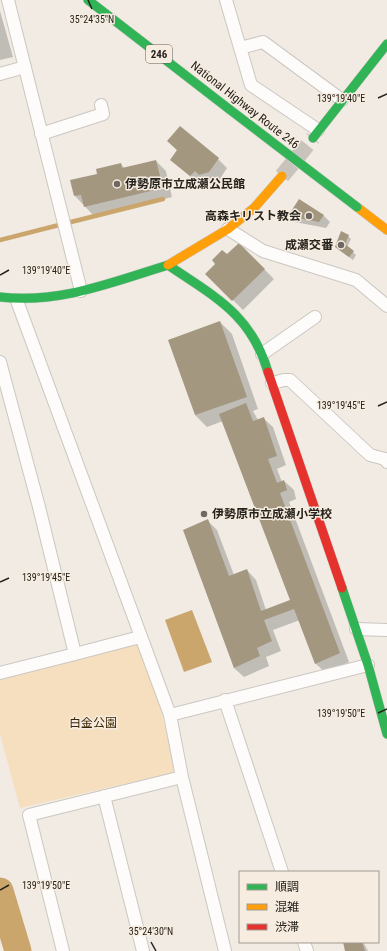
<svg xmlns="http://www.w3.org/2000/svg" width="387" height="951" font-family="'Roboto Condensed','Noto Sans JP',sans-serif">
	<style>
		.green { fill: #f6dfbf }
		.water { fill: #caa66d }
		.shadow { fill: #0003 }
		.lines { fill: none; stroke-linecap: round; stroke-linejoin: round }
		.stream { stroke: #caa66d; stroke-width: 4.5 }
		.river { stroke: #caa66d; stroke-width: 27 }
		.building { fill: #a39780 }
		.secondary-tunnel { stroke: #c8c3bc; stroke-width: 16; stroke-dasharray: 16 8; stroke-linecap: butt }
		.street-casing { stroke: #cbc7c1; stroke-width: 14 }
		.fast-casing { stroke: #cbc7c1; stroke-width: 10 }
		.slow-casing { stroke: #cbc7c1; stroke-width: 10 }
		.jam-casing { stroke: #cbc7c1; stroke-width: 10 }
		.street { stroke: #fdfcfb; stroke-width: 12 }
		.fast { stroke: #30b455; stroke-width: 9 }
		.slow { stroke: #ff9f0a; stroke-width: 9 }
		.jam { stroke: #e5322d; stroke-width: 9 }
		.fast-bridge-casing { stroke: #cbc7c4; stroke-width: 10; stroke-linecap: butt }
		.fast-bridge { stroke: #30b455; stroke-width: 9 }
		.ticks { fill: none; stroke: #26221d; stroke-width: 1.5 }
		.poi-dot { fill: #6d6863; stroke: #f6ecdf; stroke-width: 1.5 }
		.labels { text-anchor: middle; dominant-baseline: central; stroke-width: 3; stroke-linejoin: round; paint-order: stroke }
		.shield { fill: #f6ecdf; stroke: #645f57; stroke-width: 1 }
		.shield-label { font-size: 11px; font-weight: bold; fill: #26221d }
		.street-label { font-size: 12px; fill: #26221d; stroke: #f6ecdf }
		.poi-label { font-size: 12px; font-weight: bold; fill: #26221d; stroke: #f6ecdf; text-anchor: start }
		.park-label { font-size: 12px; fill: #3c2704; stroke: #f6ecdf }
		.ticks-label { font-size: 10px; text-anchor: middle; fill: #26221d; stroke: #f6ecdf; stroke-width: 3; stroke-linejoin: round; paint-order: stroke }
	</style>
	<rect width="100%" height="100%" fill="#f1ebe4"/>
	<path class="green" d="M 136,642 L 160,707 L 176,772 L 20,808 L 0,734 L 0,680 Z"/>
	<path class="water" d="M 192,610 L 212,662 L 184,672 L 165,620 Z"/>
	<path class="shadow" d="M 0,11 L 13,57 L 0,60 Z
		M 168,141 L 218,159 L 227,168 L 218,182 L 210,184 L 205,180 L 200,185 L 171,160 L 178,151 Z
		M 156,161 L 166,171 L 172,197 L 94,216 L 75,196 L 98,175 L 121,164 L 125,169 Z
		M 323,215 L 330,222 L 326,228 L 295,222 L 289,216 Z
		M 348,236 L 351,239 L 347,247 L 356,255 L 353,260 L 339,250 Z
		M 239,244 L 274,279 L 243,310 L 207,274 Z
		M 220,322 L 232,334 L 258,409 L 253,411 L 258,420 L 263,418 L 273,427 L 286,465 L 277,469 L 282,482 L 284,481 L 294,490 L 296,499 L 289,502 L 349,662 L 326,673 L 316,664 L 300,620 L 273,630 L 281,651 L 266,657 L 269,666 L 244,677 L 234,668 L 184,531 L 208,521 L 217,530 L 234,575 L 247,570 L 256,580 L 266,610 L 291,600 L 223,421 L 207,427 L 195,415 Z
		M 344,942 L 363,942 L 368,951 L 347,951 Z"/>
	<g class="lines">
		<path class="stream" d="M 71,222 L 163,199
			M 0,240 L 59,225"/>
		<path class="river" d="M 0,891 L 18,951"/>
	</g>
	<path class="building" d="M 180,126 L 219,158 L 209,172 L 199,175 L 195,171 L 190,176 L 170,160 L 177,150 L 167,141 Z
		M 156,160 L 163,188 L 84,207 L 81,195 L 74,196 L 70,180 L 97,174 L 96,169 L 121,163 L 122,168 Z
		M 299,199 L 324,215 L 319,222 L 288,216 Z
		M 341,231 L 349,235 L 345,244 L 354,251 L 349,257 L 335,247 Z
		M 239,243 L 265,269 L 232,301 L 205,274 L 215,264 L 212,260 L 222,250 L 227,254 Z
		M 220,321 L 247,397 L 195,415 L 168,340 Z
		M 246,403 L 253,421 L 264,417 L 277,456 L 268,459 L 277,483 L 284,480 L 287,490 L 280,493 L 340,653 L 315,664 L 294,609 L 264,620 L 272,641 L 257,648 L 260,656 L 234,668 L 183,530 L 208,519 L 229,576 L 247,569 L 261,611 L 290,600 L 219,414 Z
		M 343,942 L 362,942 L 365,951 L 345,951 Z"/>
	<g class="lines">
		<path class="secondary-tunnel" d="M 282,176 L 313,138"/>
		<defs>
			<path id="street" d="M 8,0 L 81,291
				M 226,0 L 251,85 L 318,130
				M 240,48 L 263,42 L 342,100
				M 0,74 L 25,67
				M 41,134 L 103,114 L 101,105
				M 228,229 L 263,251 L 356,280 L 387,306
				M 17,301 L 170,715 L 182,777 L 225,951
				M 262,354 L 315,317
				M 0,362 L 39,507 L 75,654 L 0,673
				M 272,383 L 284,380 L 290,380 L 370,455 L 385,459 L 387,462
				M 356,629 L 387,630
				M 75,654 L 140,637
				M 225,700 L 282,872
				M 170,715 L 368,665
				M 104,796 L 143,951
				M 304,942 L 307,951
				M 63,951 L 29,815 L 182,777"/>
			<path id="fast" d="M 88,0 L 229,109
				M 313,138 L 387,44
				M 0,297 C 59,304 113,282 168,265 C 215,297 251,314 268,372
				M 342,588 L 368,665 L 387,734"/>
			<path id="slow" d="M 357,207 L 387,230
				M 168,265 L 228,229 L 254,208 L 282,176"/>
			<path id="jam" d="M 268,372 L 342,588"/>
		</defs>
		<use href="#street" class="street-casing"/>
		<use href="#fast" class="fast-casing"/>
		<use href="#slow" class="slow-casing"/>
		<use href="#jam" class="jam-casing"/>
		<use href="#street" class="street"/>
		<use href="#fast" class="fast"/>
		<use href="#slow" class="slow"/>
		<use href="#jam" class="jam"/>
		<defs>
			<path id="fast-bridge" d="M 229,109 L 357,207"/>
		</defs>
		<use href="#fast-bridge" class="fast-bridge-casing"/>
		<use href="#fast-bridge" class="fast-bridge"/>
	</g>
	<path class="ticks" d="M 88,0 L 92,9M 378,98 L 387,94M 0,275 L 9,270M 378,406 L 387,402M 0,582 L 9,578M 378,713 L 387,709M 0,890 L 9,885M 151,942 L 156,951"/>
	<g class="poi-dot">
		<circle cx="117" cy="184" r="4"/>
		<circle cx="309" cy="216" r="4"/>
		<circle cx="341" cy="245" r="4"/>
		<circle cx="204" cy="514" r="4"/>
	</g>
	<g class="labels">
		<rect class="shield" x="146" y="45" width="26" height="18" rx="3"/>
		<g class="shield-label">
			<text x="159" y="54">246</text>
		</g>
		<g class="street-label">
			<text transform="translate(245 105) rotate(38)">National Highway Route 246</text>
		</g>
		<g class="poi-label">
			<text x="125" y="184">伊勢原市立成瀬公民館</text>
			<text x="301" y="216" text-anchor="end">高森キリスト教会</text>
			<text x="333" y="245" text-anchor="end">成瀬交番</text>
			<text x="212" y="514">伊勢原市立成瀬小学校</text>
		</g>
		<g class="park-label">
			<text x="93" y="723">白金公園</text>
		</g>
	</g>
	<g class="ticks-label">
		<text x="92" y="23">35°24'35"N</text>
		<text x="341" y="102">139°19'40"E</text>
		<text x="46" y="274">139°19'40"E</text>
		<text x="341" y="409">139°19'45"E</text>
		<text x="46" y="581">139°19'45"E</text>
		<text x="341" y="717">139°19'50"E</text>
		<text x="46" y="889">139°19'50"E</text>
		<text x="151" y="935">35°24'30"N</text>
	</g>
	<rect x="239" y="871" width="140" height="72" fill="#f6ecdf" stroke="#a39b91"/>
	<rect x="247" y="884" width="20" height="6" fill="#30b455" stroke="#a39b91"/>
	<text x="275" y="891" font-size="12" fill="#26221d">順調</text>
	<rect x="247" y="904" width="20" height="6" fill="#ff9f0a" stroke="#a39b91"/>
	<text x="275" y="911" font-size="12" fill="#26221d">混雑</text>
	<rect x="247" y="924" width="20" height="6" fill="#e5322d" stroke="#a39b91"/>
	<text x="275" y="931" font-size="12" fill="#26221d">渋滞</text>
</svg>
